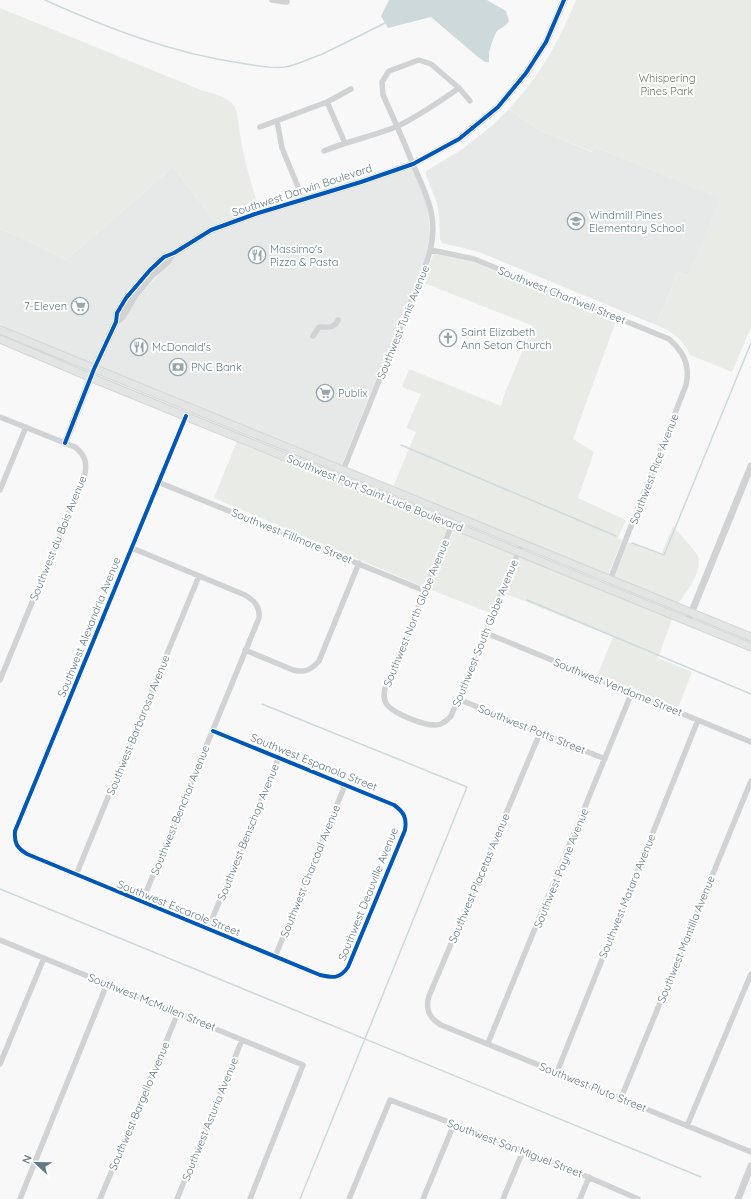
<svg xmlns="http://www.w3.org/2000/svg" width="751" height="1199" font-family="Quicksand,sans-serif">
	<style>
		.built { fill: #e7e9e9 }
		.green { fill: #e9ece6 }
		.water { fill: #ced9db }
		.lines { fill: none; stroke-linecap: round; stroke-linejoin: round }
		.stream { stroke: #ced9db; stroke-width: 1.5 }
		.secondary-casing { stroke: #d4d6d6; stroke-width: 9 }
		.minor { stroke: #d1d2d3; stroke-width: 5.5 }
		.tertiary { stroke: #d1d2d3; stroke-width: 7 }
		.secondary { stroke: #e3e4e4; stroke-width: 7 }
		.cycleway-casing { stroke: #fff; stroke-width: 6 }
		.cycleway { stroke: #0057b8; stroke-width: 4 }
		.labels { text-anchor: middle; dominant-baseline: central; stroke-width: 4; stroke-linejoin: round; paint-order: stroke }
		.park-label { font-size: 11px; fill: #697b61; stroke: #fff }
		.street-label { font-size: 11px; fill: #627a84; stroke: #fff }
		.poi-label { font-size: 11px; fill: #627a84; stroke: #fff; text-anchor: start }
	</style>
	<rect width="100%" height="100%" fill="#f8f8f8"/>
	<path class="built" d="M 509,109 L 539,130 L 592,152 L 595,147 L 721,198 L 689,276 L 678,272 L 656,325 L 479,252 L 442,243 L 440,239 L 439,215 L 437,203 L 426,175 L 426,171 L 461,150 L 493,125 Z
		M 173,167 L 217,224 L 173,249 L 147,268 L 134,283 L 124,296 L 93,365 L 0,327 L 0,229 L 33,243 L 66,260 Z
		M 412,167 L 424,194 L 429,211 L 430,237 L 429,249 L 340,469 L 98,368 L 118,325 L 139,296 L 176,255 L 212,232 L 256,216 Z"/>
	<path class="green" d="M 576,0 L 751,0 L 751,327 L 732,372 L 690,355 C 683,339 671,331 656,325 L 678,272 L 689,276 L 720,198 L 595,147 L 593,152 L 539,130 L 509,109 C 541,74 558,43 576,0 Z
		M 0,8 L 201,90 C 211,93 224,96 232,103 C 237,108 238,119 239,126 C 242,154 251,182 259,209 L 217,224 L 173,167 L 66,260 L 33,243 L 0,229 Z
		M 434,253 L 473,262 L 616,321 L 573,439 L 594,452 L 578,498 L 626,520 L 618,538 L 622,540 L 606,580 L 392,489 L 416,432 L 406,428 L 421,394 L 402,387 L 409,369 L 501,406 L 506,390 L 533,326 L 422,282 Z
		M 239,436 L 451,522 L 424,587 L 214,498 Z
		M 456,525 L 516,549 L 490,613 L 429,589 Z
		M 673,526 C 679,534 693,547 697,555 C 705,569 685,594 677,605 L 611,582 L 628,542 L 661,555 Z
		M 521,551 L 674,614 L 658,658 L 692,672 L 678,708 L 598,674 L 613,637 L 504,593 Z"/>
	<path class="water" d="M 389,0 L 487,0 L 506,11 L 509,21 L 506,25 L 497,31 L 493,39 L 489,52 L 489,62 L 485,62 L 478,57 L 431,17 L 388,28 L 381,16 Z"/>
	<g class="lines">
		<path class="stream" d="M 45,0 C 107,28 172,53 240,63 C 255,65 271,69 285,67 C 297,65 308,59 320,55 C 342,45 363,34 385,23
			M 401,445 L 616,536
			M 632,543 L 664,555 L 751,343
			M 527,600 L 751,694
			M 262,704 L 467,787 L 300,1199
			M 0,889 L 701,1177"/>
		<defs>
			<path id="secondary" d="M 0,330 L 751,637
				M 0,339 L 92,378 L 751,647"/>
		</defs>
		<use href="#secondary" class="secondary-casing"/>
		<path class="minor" d="M 272,0 L 287,2
			M 327,102 L 345,143
			M 277,121 L 282,148 L 303,199
			M 260,127 L 327,102 L 351,89
			M 324,151 C 348,141 374,136 398,126 C 419,116 439,102 459,88
			M 431,250 L 474,259 L 669,339 C 677,346 686,357 687,369 C 688,374 687,380 686,385 L 610,580
			M 313,336 L 319,327 C 328,327 334,329 338,320
			M 186,416 L 15,831 C 14,843 17,848 27,854 L 320,975 C 333,978 340,979 348,967 L 405,830 C 407,818 404,812 394,805 L 213,731
			M 0,417 L 75,447 C 85,455 87,462 85,474 L 0,680
			M 340,478 L 427,261 C 441,221 428,198 412,162 C 403,139 393,117 383,95 L 382,82 L 389,71 L 419,60 L 431,64 L 459,88 L 470,101
			M 158,482 L 425,591
			M 0,490 L 26,427
			M 452,525 L 385,688 C 384,694 383,698 386,703 C 391,713 425,726 436,725 C 443,725 447,720 451,716 L 522,543
			M 132,548 L 245,595 C 255,601 260,607 259,618 L 142,902
			M 486,633 L 751,742
			M 245,650 L 293,670 C 305,673 311,670 319,661 L 359,563
			M 458,699 L 605,759
			M 540,733 L 429,996 C 425,1009 429,1018 441,1025 L 751,1152
			M 76,875 L 199,576
			M 208,929 L 279,757
			M 0,940 L 303,1065 L 250,1199
			M 275,957 L 345,785
			M 488,1043 L 632,692
			M 0,1064 L 44,958
			M 557,1072 L 698,720
			M 621,1098 L 751,781
			M 687,1126 L 751,974
			M 20,1199 L 107,984
			M 100,1199 L 178,1013
			M 177,1199 L 242,1040
			M 349,1199 L 390,1100 C 473,1131 557,1162 638,1199
			M 423,1199 L 454,1124
			M 503,1199 L 523,1151
			M 580,1199 L 589,1177"/>
		<path class="tertiary" d="M 116,322 L 122,317 L 136,294 L 152,275 L 168,261 L 173,253
			M 65,443 L 94,369 L 116,322 L 117,313 L 126,298 L 150,270 L 164,257 L 174,253 L 211,230 L 255,214 L 361,182 L 413,164 L 459,139 L 498,107 L 526,73 L 546,42 L 564,0
			M 688,621 L 751,466
			M 738,1199 L 751,1166"/>
		<use href="#secondary" class="secondary"/>
		<defs>
			<path id="cycleway" d="M 186,416 L 15,831 C 14,843 17,848 27,854 L 320,975 C 333,978 340,979 348,967 L 405,830 C 407,818 404,812 394,805 L 213,731
				M 65,443 L 94,369 L 116,322 L 117,313 L 126,298 L 150,270 L 164,257 L 174,253 L 211,230 L 255,214 L 361,182 L 413,164 L 459,139 L 498,107 L 526,73 L 546,42 L 564,0"/>
		</defs>
		<use href="#cycleway" class="cycleway-casing"/>
		<use href="#cycleway" class="cycleway"/>
	</g>
	<defs>
		<symbol id="school-ring" viewBox="-11 -11 22 22"><circle r="9.5" fill="#fff" stroke="#96a6ad" stroke-width="1.5"/><path d="M0-5L7-2L0 1L-7-2ZM-4 1L0 2.5L4 1V4Q0 6-4 4Z" fill="#96a6ad"/></symbol>
		<symbol id="restaurant-ring" viewBox="-11 -11 22 22"><circle r="9.5" fill="#fff" stroke="#96a6ad" stroke-width="1.5"/><path d="M-5-6h1v4h1v-4h1v4h1v-4h1v5L-1.5 .5V6h-2V.5L-5-1ZM5-6V6H3V1.5H1.5Q1.5-4 5-6Z" fill="#96a6ad"/></symbol>
		<symbol id="supermarket-ring" viewBox="-11 -11 22 22"><circle r="9.5" fill="#fff" stroke="#96a6ad" stroke-width="1.5"/><path d="M-6-5.5h2.5l.6 2H6L4.5 2H-2.5L-4.4-4H-6ZM-1.5 3.2a1.3 1.3 0 1 0 .1 0ZM3 3.2a1.3 1.3 0 1 0 .1 0Z" fill="#96a6ad"/></symbol>
		<symbol id="church-ring" viewBox="-11 -11 22 22"><circle r="9.5" fill="#fff" stroke="#96a6ad" stroke-width="1.5"/><path d="M-1.2-6h2.4v3.5h3.3v2.4h-3.3V6h-2.4V-.1h-3.3v-2.4h3.3Z" fill="#96a6ad"/></symbol>
		<symbol id="bank-ring" viewBox="-11 -11 22 22"><circle r="9.5" fill="#fff" stroke="#96a6ad" stroke-width="1.5"/><path d="M-6-4H6V4H-6ZM0-2.3a2.3 2.3 0 1 0 0 4.6a2.3 2.3 0 1 0 0-4.6Z" fill="#96a6ad"/></symbol>
	</defs>
	<g fill-rule="evenodd">
		<use href="#school-ring" x="566" y="211" width="20" height="20"/>
		<use href="#restaurant-ring" x="247" y="245" width="20" height="20"/>
		<use href="#supermarket-ring" x="70" y="296" width="20" height="20"/>
		<use href="#church-ring" x="438" y="328" width="20" height="20"/>
		<use href="#restaurant-ring" x="129" y="337" width="20" height="20"/>
		<use href="#bank-ring" x="168" y="357" width="20" height="20"/>
		<use href="#supermarket-ring" x="315" y="383" width="20" height="20"/>
	</g>
	<g class="labels">
		<g class="park-label">
			<text x="667" y="78">Whispering<tspan x="667" dy="13">Pines Park</tspan></text>
		</g>
		<g class="street-label">
			<text transform="translate(302 190) rotate(-18)">Southwest Darwin Boulevard</text>
			<text transform="translate(562 295) rotate(22)">Southwest Chartwell Street</text>
			<text transform="translate(403 322) rotate(-68)">Southwest Tunis Avenue</text>
			<text transform="translate(654 469) rotate(-69)">Southwest Rice Avenue</text>
			<text transform="translate(375 493) rotate(22)">Southwest Port Saint Lucie Boulevard</text>
			<text transform="translate(292 536) rotate(22)">Southwest Fillmore Street</text>
			<text transform="translate(58 538) rotate(-68)">Southwest du Bois Avenue</text>
			<text transform="translate(416 613) rotate(-68)">Southwest North Globe Avenue</text>
			<text transform="translate(89 627) rotate(-68)">Southwest Alexandria Avenue</text>
			<text transform="translate(485 633) rotate(-68)">Southwest South Globe Avenue</text>
			<text transform="translate(618 687) rotate(22)">Southwest Vendome Street</text>
			<text transform="translate(138 725) rotate(-68)">Southwest Barbarosa Avenue</text>
			<text transform="translate(532 729) rotate(22)">Southwest Potts Street</text>
			<text transform="translate(314 762) rotate(22)">Southwest Espanola Street</text>
			<text transform="translate(180 810) rotate(-68)">Southwest Benchor Avenue</text>
			<text transform="translate(248 832) rotate(-68)">Southwest Benschop Avenue</text>
			<text transform="translate(561 868) rotate(-68)">Southwest Payne Avenue</text>
			<text transform="translate(310 871) rotate(-68)">Southwest Charcoal Avenue</text>
			<text transform="translate(479 878) rotate(-67)">Southwest Placetas Avenue</text>
			<text transform="translate(368 894) rotate(-68)">Southwest Deauville Avenue</text>
			<text transform="translate(627 896) rotate(-68)">Southwest Mataro Avenue</text>
			<text transform="translate(179 908) rotate(22)">Southwest Escarole Street</text>
			<text transform="translate(686 939) rotate(-68)">Southwest Mantilla Avenue</text>
			<text transform="translate(152 1002) rotate(22)">Southwest McMullen Street</text>
			<text transform="translate(593 1087) rotate(22)">Southwest Pluto Street</text>
			<text transform="translate(139 1106) rotate(-67)">Southwest Bargello Avenue</text>
			<text transform="translate(210 1119) rotate(-68)">Southwest Asturia Avenue</text>
			<text transform="translate(515 1148) rotate(21)">Southwest San Miguel Street</text>
		</g>
		<g class="poi-label">
			<text x="589" y="215">Windmill Pines<tspan x="589" dy="13">Elementary School</tspan></text>
			<text x="270" y="249">Massimo's<tspan x="270" dy="13">Pizza &amp; Pasta</tspan></text>
			<text x="67" y="306" text-anchor="end">7-Eleven</text>
			<text x="461" y="332">Saint Elizabeth<tspan x="461" dy="13">Ann Seton Church</tspan></text>
			<text x="152" y="347">McDonald's</text>
			<text x="191" y="367">PNC Bank</text>
			<text x="338" y="393">Publix</text>
		</g>
	</g>
	<g transform="translate(36 1163) rotate(292)" stroke="#ffffff" stroke-width="3" paint-order="stroke">
	<path d="M0-3L7 15L0 10L-7 15Z" fill="#627a84"/>
	<text y="-6" font-size="11" font-weight="bold" text-anchor="middle" fill="#627a84">N</text>
	</g>
</svg>
